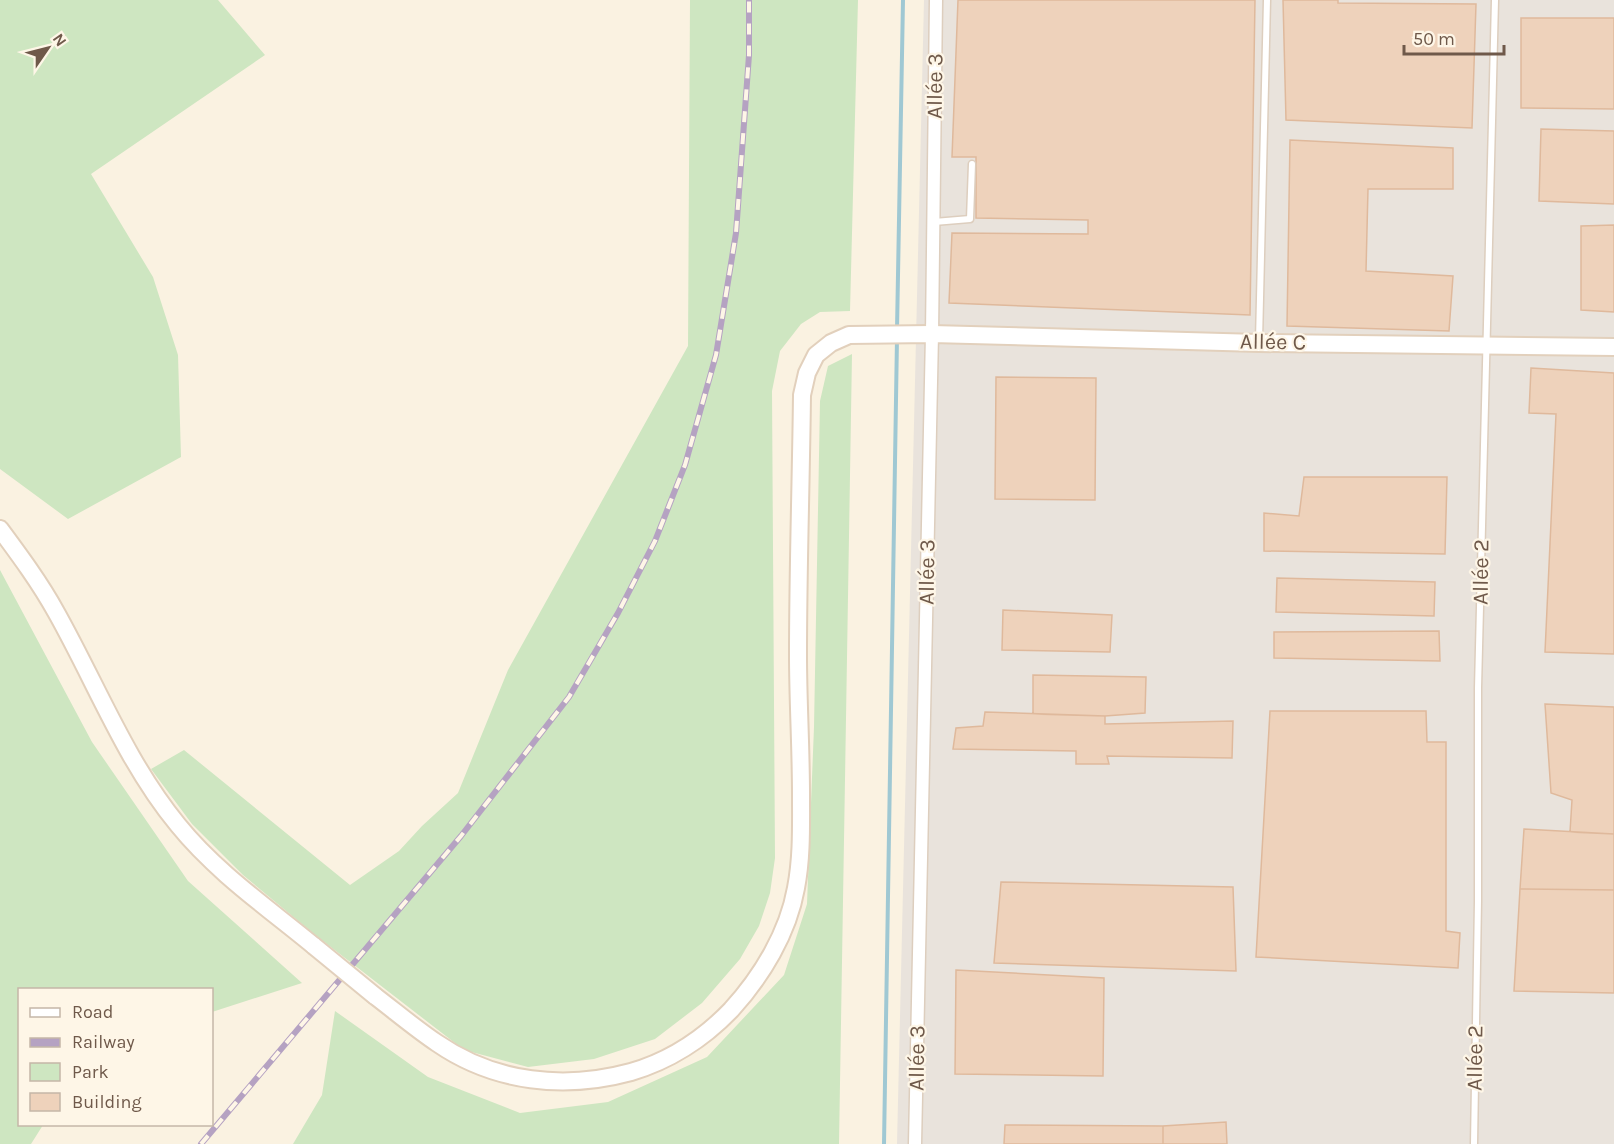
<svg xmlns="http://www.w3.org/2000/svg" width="1614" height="1144" font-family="Karla,sans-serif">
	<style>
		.industrial { fill: #e9e3dc }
		.green { fill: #cee6c1 }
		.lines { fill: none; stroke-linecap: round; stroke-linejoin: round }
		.stream { stroke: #9fc8d3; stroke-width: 4 }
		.building { fill: #eed2bb; stroke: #dfb99c; stroke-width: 1.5 }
		.lane-casing { stroke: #ddcebe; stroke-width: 9 }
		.street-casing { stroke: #ddcebe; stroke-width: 15 }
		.secondary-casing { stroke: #e2d0bc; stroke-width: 20 }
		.lane { stroke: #fff; stroke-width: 6 }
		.street { stroke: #fff; stroke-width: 12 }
		.secondary { stroke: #fff; stroke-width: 16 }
		.rail-casing { stroke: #b5a2c2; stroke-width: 6 }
		.rail { stroke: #fef6e7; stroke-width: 4; stroke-dasharray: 11; stroke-linecap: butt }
		.secondary-bridge-casing { stroke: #e2d0bc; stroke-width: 20; stroke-linecap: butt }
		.secondary-bridge { stroke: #fff; stroke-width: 16 }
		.labels { text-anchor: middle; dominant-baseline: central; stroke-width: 4.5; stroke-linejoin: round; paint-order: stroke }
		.street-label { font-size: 22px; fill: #6f594a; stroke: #fef6e7 }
	</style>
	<rect width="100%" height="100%" fill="#faf2e1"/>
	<path class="industrial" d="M 924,0 L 1614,0 L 1614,1144 L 897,1144 Z"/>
	<path class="green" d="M 0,0 L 218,0 L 265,55 L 91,174 L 153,277 L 178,355 L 181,457 L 68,519 L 0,469 Z
		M 690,0 L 858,0 L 850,311 L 820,312 L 801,324 L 780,351 L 772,391 L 775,858 L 770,893 L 759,926 L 740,959 L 702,1003 L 655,1039 L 594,1059 L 528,1067 L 464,1050 L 314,934 L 243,875 L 192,824 L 151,769 L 184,750 L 350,885 L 399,851 L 422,826 L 458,793 L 508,670 L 688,346 Z
		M 852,354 L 839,1144 L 293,1144 L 322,1095 L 335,1011 L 428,1077 L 520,1113 L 608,1102 L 707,1057 L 784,975 L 807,904 L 814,727 L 820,401 L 828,366 Z
		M 0,570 L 92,742 L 188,881 L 302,983 L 212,1012 L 212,990 L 20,990 L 20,1124 L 43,1125 L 31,1144 L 0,1144 Z"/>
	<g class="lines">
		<path class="stream" d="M 897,330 L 903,0
			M 884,1144 L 897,338"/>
	</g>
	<path class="building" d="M 958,0 L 1255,0 L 1250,315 L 949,303 L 952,233 L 1088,234 L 1088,220 L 976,218 L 976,157 L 952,157 Z
		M 1283,0 L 1338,0 L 1338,3 L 1476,4 L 1472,128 L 1286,120 Z
		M 1521,18 L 1614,18 L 1614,109 L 1521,108 Z
		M 1541,129 L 1614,131 L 1614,204 L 1539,201 Z
		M 1290,140 L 1453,148 L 1453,189 L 1368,189 L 1366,271 L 1453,276 L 1449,331 L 1287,326 Z
		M 1614,225 L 1614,312 L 1581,310 L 1581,226 Z
		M 1531,368 L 1614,373 L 1614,654 L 1545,652 L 1556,414 L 1529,413 Z
		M 996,377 L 1096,378 L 1095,500 L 995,499 Z
		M 1304,477 L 1447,477 L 1445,554 L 1264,551 L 1264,513 L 1299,516 Z
		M 1277,578 L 1435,582 L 1434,616 L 1276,612 Z
		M 1003,610 L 1112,615 L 1110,652 L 1002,650 Z
		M 1439,631 L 1440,661 L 1274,658 L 1274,632 Z
		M 1033,675 L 1146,677 L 1145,713 L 1105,716 L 1033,714 Z
		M 1545,704 L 1614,707 L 1614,834 L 1570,832 L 1572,800 L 1551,793 Z
		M 1270,711 L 1426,711 L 1427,742 L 1446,742 L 1446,931 L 1460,933 L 1458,968 L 1256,957 Z
		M 985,712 L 1105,716 L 1105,724 L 1233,721 L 1232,758 L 1107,756 L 1109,764 L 1076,764 L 1076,751 L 953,749 L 956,728 L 983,726 Z
		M 1524,829 L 1614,834 L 1614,890 L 1520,889 Z
		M 1001,882 L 1233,887 L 1236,971 L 994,963 Z
		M 1520,889 L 1614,890 L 1614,993 L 1514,991 Z
		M 956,970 L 1104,978 L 1103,1076 L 955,1074 Z
		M 1226,1122 L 1227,1144 L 1163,1144 L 1163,1126 Z
		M 1005,1125 L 1163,1126 L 1163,1144 L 1004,1144 Z"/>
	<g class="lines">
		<defs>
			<path id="lane" d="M 934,222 L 970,219 L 972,164
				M 1259,341 L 1267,0
				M 1474,1144 L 1478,901 L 1478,688 L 1495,0"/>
			<path id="street" d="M 915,1144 L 932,334 L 936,0"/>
			<path id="secondary" d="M 0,529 C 20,556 40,583 56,612 C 96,683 126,762 178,825 C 216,872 268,908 314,946
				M 375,996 C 396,1012 416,1029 437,1043 C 495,1083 565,1090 631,1072 C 669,1061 704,1038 731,1010 C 762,976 788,933 796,888 C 802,857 801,825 801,795 C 801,748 798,701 798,655 C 798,568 801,481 802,395 L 807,373 L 816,355 L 831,343 L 849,335 L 932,334 L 1259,343 L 1614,347"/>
		</defs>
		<use href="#lane" class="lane-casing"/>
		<use href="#street" class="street-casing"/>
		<use href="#secondary" class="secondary-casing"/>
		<use href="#lane" class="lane"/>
		<use href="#street" class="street"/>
		<use href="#secondary" class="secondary"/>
		<defs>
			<path id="rail" d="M 201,1144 L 461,836 L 569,697 L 618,613 L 655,541 L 685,465 L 716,355 L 736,233 L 749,55 L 749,0"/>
		</defs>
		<use href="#rail" class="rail-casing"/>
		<use href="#rail" class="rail"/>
		<defs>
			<path id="secondary-bridge" d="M 314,946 L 375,996"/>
		</defs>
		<use href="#secondary-bridge" class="secondary-bridge-casing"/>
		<use href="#secondary-bridge" class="secondary-bridge"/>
	</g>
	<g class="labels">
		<g class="street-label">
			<text transform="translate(935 86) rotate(-89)">Allée 3</text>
			<text transform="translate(1273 342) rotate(1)">Allée C</text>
			<text transform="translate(927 572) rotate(-89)">Allée 3</text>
			<text transform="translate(1481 572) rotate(-89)">Allée 2</text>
			<text transform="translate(917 1058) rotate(-89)">Allée 3</text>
			<text transform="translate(1475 1058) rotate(-89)">Allée 2</text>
		</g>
	</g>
	<rect x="18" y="988" width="195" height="138" fill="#fef6e7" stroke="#c5b7a8" stroke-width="1.5"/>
	<rect x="30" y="1008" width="30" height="9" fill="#ffffff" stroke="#c5b7a8" stroke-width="1.5"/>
	<text x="72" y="1018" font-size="18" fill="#6f594a">Road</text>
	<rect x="30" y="1038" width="30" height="9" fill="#b5a2c2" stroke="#c5b7a8" stroke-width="1.5"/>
	<text x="72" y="1048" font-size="18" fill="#6f594a">Railway</text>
	<rect x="30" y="1063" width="30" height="18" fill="#cee6c1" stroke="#c5b7a8" stroke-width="1.5"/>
	<text x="72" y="1078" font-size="18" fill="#6f594a">Park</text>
	<rect x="30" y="1093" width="30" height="18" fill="#eed2bb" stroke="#c5b7a8" stroke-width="1.5"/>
	<text x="72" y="1108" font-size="18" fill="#6f594a">Building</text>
	<g transform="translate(48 48) rotate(55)" stroke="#fef6e7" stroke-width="4.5" paint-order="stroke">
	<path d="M0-4.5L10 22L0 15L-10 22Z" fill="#6f594a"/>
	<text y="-9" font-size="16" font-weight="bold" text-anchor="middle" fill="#6f594a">N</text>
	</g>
	<path d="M1404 45v9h100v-9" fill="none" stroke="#6f594a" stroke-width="3"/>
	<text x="1413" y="45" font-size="18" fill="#6f594a" stroke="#fef6e7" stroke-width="4.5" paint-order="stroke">50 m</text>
</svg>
